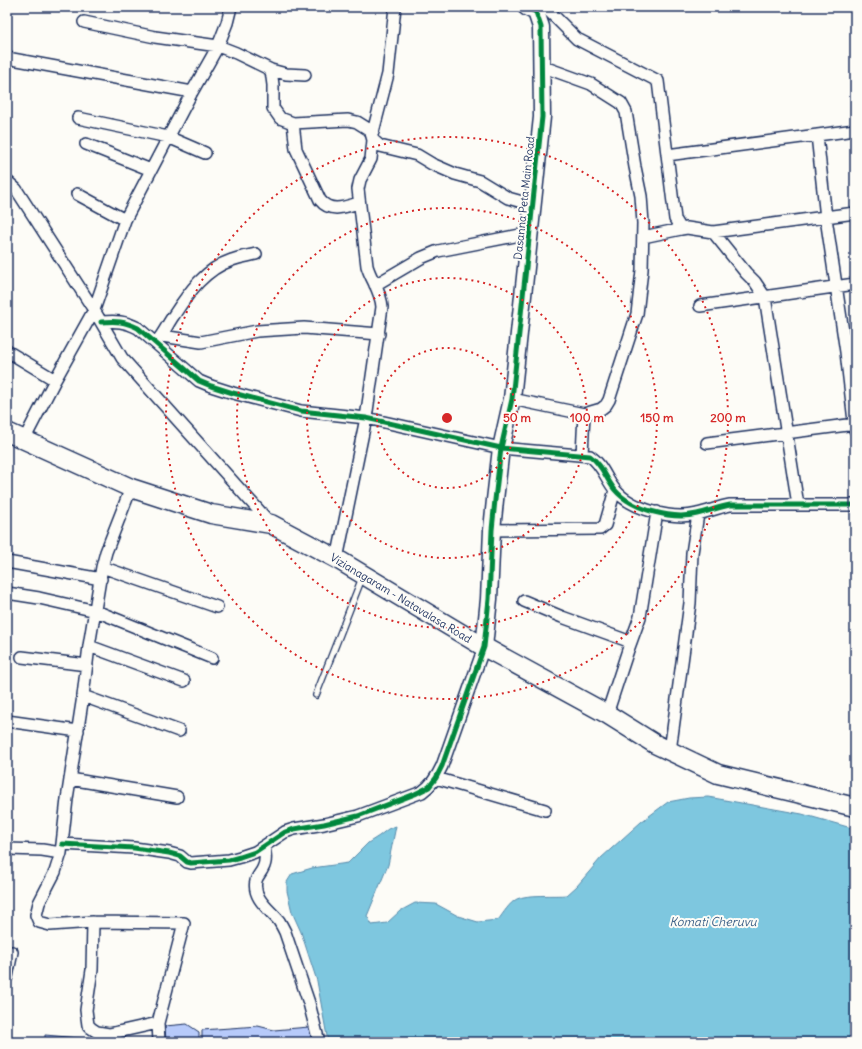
<svg xmlns="http://www.w3.org/2000/svg" width="862" height="1049" font-family="Delius,sans-serif">
	<style>
		.water { fill: #7ec7df; stroke: #568aab }
		.building { fill: #b7cafa; stroke: #1b2f5e }
		.lines { fill: none; stroke-linecap: round; stroke-linejoin: round }
		.lane-casing { stroke: #1b2f5e; stroke-width: 8 }
		.street-casing { stroke: #1b2f5e; stroke-width: 14 }
		.secondary-casing { stroke: #1b2f5e; stroke-width: 19 }
		.primary-casing { stroke: #1b2f5e; stroke-width: 21 }
		.lane { stroke: #fdfcf7; stroke-width: 5.5 }
		.street { stroke: #fdfcf7; stroke-width: 11 }
		.secondary { stroke: #fdfcf7; stroke-width: 16 }
		.primary { stroke: #fdfcf7; stroke-width: 18 }
		.cycleway-casing { stroke: #fdfcf7; stroke-width: 8 }
		.cycleway { stroke: #00873e; stroke-width: 5 }
		.ring { fill: none; stroke: #d62828; stroke-width: 2; stroke-dasharray: 2 4 }
		.labels { text-anchor: middle; dominant-baseline: central; stroke-width: 4; stroke-linejoin: round; paint-order: stroke }
		.street-label { font-size: 11px; fill: #1b2f5e; stroke: #fdfcf7 }
		.water-label { font-size: 12px; font-style: italic; fill: #395d85; stroke: #fdfcf7 }
		.centre { fill: #d62828; stroke: #fdfcf7; stroke-width: 2 }
		.ring-label { font-size: 12px; text-anchor: middle; font-weight: bold; fill: #d62828; stroke: #fdfcf7; stroke-width: 4; stroke-linejoin: round; paint-order: stroke }
	</style>
	<rect width="100%" height="100%" fill="#fdfcf7"/>
	<filter id="ink" filterUnits="userSpaceOnUse"><feTurbulence type="fractalNoise" baseFrequency=".025" numOctaves="2"/><feDisplacementMap in="SourceGraphic" scale="8" xChannelSelector="R" yChannelSelector="G"/><feConvolveMatrix kernelMatrix="1 2 1 2 8 2 1 2 1" color-interpolation-filters="sRGB"/></filter>
	<g filter="url(#ink)">
		<path class="water" d="M 708,797 L 802,814 L 855,829 L 855,1042 L 328,1042 L 317,981 L 301,932 L 292,912 L 287,891 L 287,882 L 292,874 L 312,868 L 348,863 L 368,843 L 379,836 L 388,829 L 396,826 L 388,865 L 367,916 L 372,925 L 387,923 L 400,911 L 415,903 L 436,904 L 458,916 L 478,922 L 498,920 C 503,914 509,903 517,899 C 527,894 554,896 567,895 L 577,886 L 601,858 L 641,822 L 668,802 L 689,798 Z"/>
		<path class="building" d="M 187,1024 L 199,1032 L 199,1042 L 166,1042 L 165,1026 Z
			M 258,1026 L 274,1030 L 309,1027 L 312,1042 L 202,1042 L 202,1030 Z
			M 45,1035 L 123,1042 L 45,1042 Z"/>
		<g class="lines">
			<defs>
				<path id="lane" d="M 316,695 L 362,578"/>
				<path id="street" d="M 546,8 L 577,39 L 658,81 L 675,219 L 681,229 L 687,228 L 713,232 L 855,213
					M 84,22 L 155,37 L 218,46 L 236,53 L 271,70 L 286,74 L 305,75
					M 7,58 L 192,92
					M 271,70 L 273,85 L 273,108 L 280,118 L 293,123 L 348,120 L 357,122 L 373,132 L 371,133 L 373,140 L 380,146 L 417,155 L 432,164 L 455,174 L 480,181 L 508,198 L 533,205
					M 78,118 L 168,137 L 205,153
					M 293,123 L 296,149 L 320,200 C 330,213 345,207 359,203
					M 373,132 L 388,74 L 395,7
					M 817,135 L 826,218 L 846,352 L 855,430
					M 86,144 L 151,170
					M 667,155 L 855,130
					M 7,181 L 16,189 L 94,310 L 122,358 L 271,524
					M 77,194 L 125,220
					M 713,232 L 746,273 L 755,282 L 765,297 L 798,505
					M 643,237 L 681,229
					M 375,285 L 421,258 L 438,251 L 530,233
					M 700,306 L 855,284
					M 101,322 C 117,321 124,321 138,328 L 199,381 L 211,386 L 233,393 L 301,411 L 366,418 L 501,448 L 590,456 C 602,464 606,479 615,490 C 632,510 673,520 697,514 C 708,512 718,507 730,505 L 855,505
					M 162,336 L 201,342 L 257,331 L 304,328 L 379,334
					M 157,341 C 164,333 168,323 174,315 C 189,292 205,269 232,260 C 239,257 248,256 256,254
					M 7,351 L 55,380
					M 512,399 L 584,414 L 601,409 L 606,405 L 609,400 L 633,326 L 637,314 L 642,270 L 643,223 L 641,196 L 635,167 L 626,112 L 621,103 L 591,84 L 541,66
					M 24,440 L 55,380 L 94,310 L 125,220 L 192,92 L 218,46 L 227,23 L 231,7
					M 707,443 L 855,424
					M 582,455 L 584,414
					M 131,488 L 106,552 L 102,567 L 89,646 L 83,696 L 67,799 L 61,853 L 55,872 L 39,903 L 36,915 L 39,922 L 50,925 L 93,922 L 184,923 L 158,1023 L 159,1042
					M 492,530 L 600,529 L 605,525 L 615,490
					M 337,559 L 366,418 L 382,307 C 381,291 371,280 367,266 L 358,189 L 360,180 L 371,159 L 373,140
					M 7,562 L 101,579
					M 102,567 L 217,607
					M 7,593 L 39,598 L 96,611 L 212,658
					M 524,601 L 562,617 L 631,642
					M 89,646 L 184,681
					M 22,657 L 87,665
					M 83,696 L 179,731
					M 607,714 L 628,650 L 640,617 L 657,512
					M 7,721 L 78,731
					M 670,751 L 690,603 L 692,553 L 698,514
					M 436,778 L 545,810
					M 70,779 L 177,797
					M 62,844 L 134,848 L 169,853 L 180,856 L 187,862 L 191,863 L 229,860 L 240,857 L 255,852 L 285,832 L 294,829 L 324,824 L 358,816 L 422,792 C 432,785 437,777 442,766 L 484,647
					M 264,846 C 265,853 267,861 263,868 C 261,873 257,876 256,881 C 252,898 270,910 279,921 C 281,924 283,928 285,932 L 309,1003 L 319,1042
					M 7,849 L 42,850 L 61,853
					M 93,922 L 92,970 L 86,1010 L 88,1025 L 91,1028 L 97,1032 L 109,1034 L 158,1023
					M 7,977 L 12,952"/>
				<path id="secondary" d="M 484,647 L 489,599 L 492,530 L 495,500 L 501,448 L 512,399 L 542,117 L 541,27 L 536,12 L 526,7"/>
				<path id="primary" d="M 7,432 L 131,488 L 211,514 L 271,524 L 337,559 L 484,647 L 607,714 L 655,744 L 718,774 L 855,807"/>
			</defs>
			<use href="#lane" class="lane-casing"/>
			<use href="#street" class="street-casing"/>
			<use href="#secondary" class="secondary-casing"/>
			<use href="#primary" class="primary-casing"/>
			<use href="#lane" class="lane"/>
			<use href="#street" class="street"/>
			<use href="#secondary" class="secondary"/>
			<use href="#primary" class="primary"/>
			<defs>
				<path id="cycleway" d="M 101,322 C 117,321 124,321 138,328 L 199,381 L 211,386 L 233,393 L 301,411 L 366,418 L 501,448 L 590,456 C 602,464 606,479 615,490 C 632,510 673,520 697,514 C 708,512 718,507 730,505 L 855,505
					M 62,844 L 134,848 L 169,853 L 180,856 L 187,862 L 191,863 L 229,860 L 240,857 L 255,852 L 285,832 L 294,829 L 324,824 L 358,816 L 415,794 L 429,787 L 436,778 L 442,766 L 484,647 L 489,599 L 492,530 L 495,500 L 501,448 L 512,399 L 542,117 L 541,27 L 536,12 L 526,7"/>
			</defs>
			<use href="#cycleway" class="cycleway-casing"/>
			<use href="#cycleway" class="cycleway"/>
		</g>
	</g>
	<g class="ring">
		<circle cx="447" cy="418" r="70"/>
		<circle cx="447" cy="418" r="140"/>
		<circle cx="447" cy="418" r="210"/>
		<circle cx="447" cy="418" r="281"/>
	</g>
	<g class="labels">
		<g class="street-label">
			<text transform="translate(524 198) rotate(-84)">Dasanna Peta Main Road</text>
			<text transform="translate(401 598) rotate(31)">Vizianagaram - Natavalasa Road</text>
		</g>
		<g class="water-label">
			<text x="713" y="921">Komati Cheruvu</text>
		</g>
	</g>
	<circle cx="447" cy="418" r="6" class="centre"/>
	<g class="ring-label">
		<text x="517" y="422">50 m</text>
		<text x="587" y="422">100 m</text>
		<text x="657" y="422">150 m</text>
		<text x="728" y="422">200 m</text>
	</g>
	<rect width="862" height="1049" fill="none" stroke="#fdfcf7" stroke-width="24"/>
	<rect x="12" y="12" width="838" height="1025" fill="none" stroke="#1b2f5e" stroke-width="1.5" filter="url(#ink)"/>
</svg>
